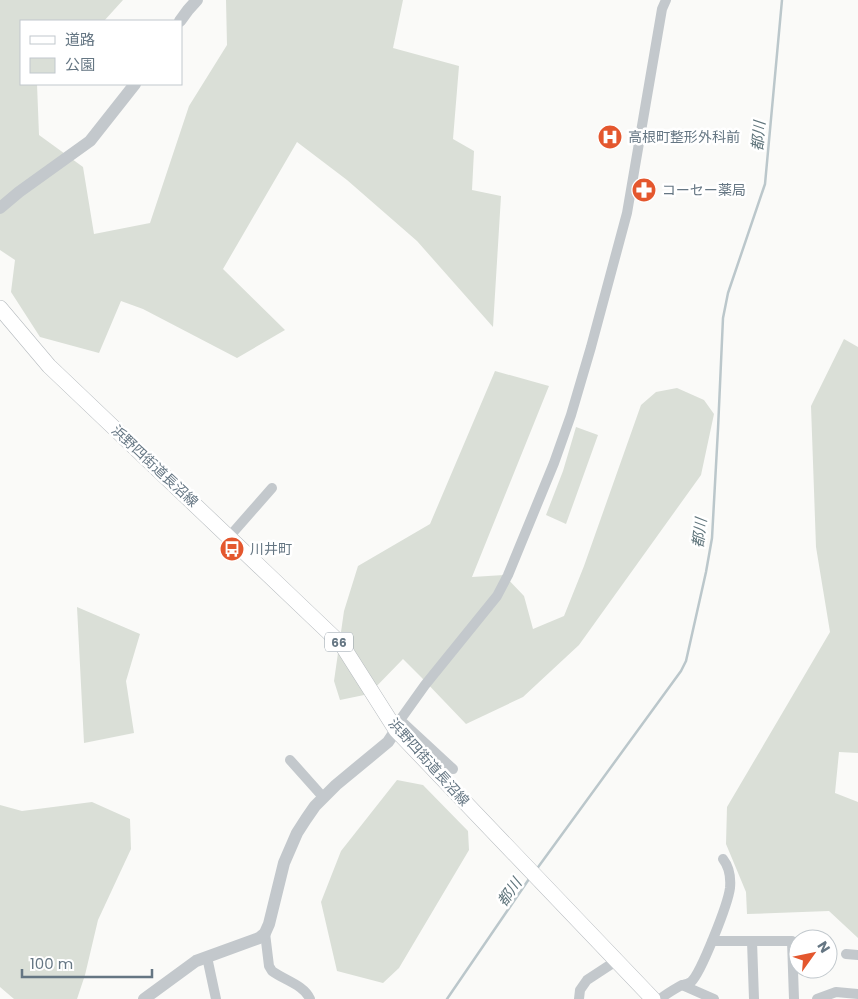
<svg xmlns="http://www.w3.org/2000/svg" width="858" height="999" font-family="Poppins,'Noto Sans JP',sans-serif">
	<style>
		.green { fill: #dadfd7 }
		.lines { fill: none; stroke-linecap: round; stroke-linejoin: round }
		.stream { stroke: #bbc7cb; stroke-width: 2.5 }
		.primary-casing { stroke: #b5babe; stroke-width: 16 }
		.minor { stroke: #c3c8cc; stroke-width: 10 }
		.tertiary { stroke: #c3c8cc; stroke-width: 12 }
		.primary { stroke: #fff; stroke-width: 15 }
		.labels { text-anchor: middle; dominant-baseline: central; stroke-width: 5; stroke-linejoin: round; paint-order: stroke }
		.shield { fill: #fff; stroke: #939fa8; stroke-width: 1 }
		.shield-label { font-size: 12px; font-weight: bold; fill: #657683 }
		.poi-label { font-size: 14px; fill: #657683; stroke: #fff; text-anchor: start }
		.street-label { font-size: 14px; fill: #657683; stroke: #fff }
		.water-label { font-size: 15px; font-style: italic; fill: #60757c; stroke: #fff }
	</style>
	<rect width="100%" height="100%" fill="#fafaf8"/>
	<path class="green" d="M 0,0 L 123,0 L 104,21 L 21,21 L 21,84 L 37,84 L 39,135 L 83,167 L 94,234 L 150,223 L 189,106 L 227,45 L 226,0 L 403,0 L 393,48 L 459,66 L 453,139 L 474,151 L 472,190 L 501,196 L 493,327 L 417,241 L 347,180 L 297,142 L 223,269 L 285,330 L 237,358 L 143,309 L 121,301 L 99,353 L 40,337 L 11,292 L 15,260 L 0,250 Z
		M 844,339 L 858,347 L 858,753 L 839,752 L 835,793 L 858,802 L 858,938 L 829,911 L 747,914 L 746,892 L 726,844 L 727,807 L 830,632 L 816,547 L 811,406 Z
		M 495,371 L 549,386 L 472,577 L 504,575 L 524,596 L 533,629 L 564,616 L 584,566 L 641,405 L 656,392 L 677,388 L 704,400 L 714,414 L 701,475 L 579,645 L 523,697 L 466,724 L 421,677 L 403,659 L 369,694 L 340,700 L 334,681 L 344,611 L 358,566 L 430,524 Z
		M 576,427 L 598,435 L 566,524 L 546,515 L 563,471 Z
		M 77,607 L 140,634 L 126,681 L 134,733 L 84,743 Z
		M 397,780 L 423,785 L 468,831 L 469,850 L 399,968 L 383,983 L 337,971 L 321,902 L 341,851 Z
		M 92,802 L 130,819 L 131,849 L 98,920 L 85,975 L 77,999 L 14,999 L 0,987 L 0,805 L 22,811 Z"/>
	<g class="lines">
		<path class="stream" d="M 536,870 L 681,671 L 686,661 L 706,572 L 712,538 L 718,429 L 723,318 L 728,293 L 765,184 L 782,0
			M 447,999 L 529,879"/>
		<defs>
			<path id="primary" d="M 0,308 L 49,366 L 342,645 L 396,730 L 653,999"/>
		</defs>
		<use href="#primary" class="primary-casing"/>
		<path class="minor" d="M 229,537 L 272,488
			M 400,720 L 453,769
			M 396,730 L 400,720 L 425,685 L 497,596 L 508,575 L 554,463 L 571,415 L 591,347 L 627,213 L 662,9 L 666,0
			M 290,760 L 323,797
			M 265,933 L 269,966 L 272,971 C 284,980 304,985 310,999
			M 712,941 L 792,941 L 794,999
			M 752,941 L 754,999
			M 846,954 L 858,955
			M 207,957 L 216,999
			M 682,985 L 714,999
			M 579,999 L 580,990 L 587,980 L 616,961
			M 660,999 C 666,994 673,990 680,986 C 683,985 688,984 691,982 C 701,973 728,904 730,888 C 731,877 730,868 723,859
			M 817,999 L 836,992 L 858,994"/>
		<path class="tertiary" d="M 180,21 L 188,10 L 197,0
			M 0,208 L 19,192 L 90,141 L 135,84
			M 144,999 L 196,961 L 259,938 L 265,933 L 269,924 L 284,863 L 297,833 L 306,819 L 315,806 L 336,785 L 388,742 L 396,730"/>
		<use href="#primary" class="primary"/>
	</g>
	<defs>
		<symbol id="hospital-disc" viewBox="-11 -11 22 22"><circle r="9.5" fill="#e4572e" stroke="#fff"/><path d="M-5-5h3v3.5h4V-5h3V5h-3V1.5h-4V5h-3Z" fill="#fff"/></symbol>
		<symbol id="pharmacy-disc" viewBox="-11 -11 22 22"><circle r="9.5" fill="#e4572e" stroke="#fff"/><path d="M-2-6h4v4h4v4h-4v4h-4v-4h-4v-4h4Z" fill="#fff"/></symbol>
		<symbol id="bus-disc" viewBox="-11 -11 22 22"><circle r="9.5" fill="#e4572e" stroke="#fff"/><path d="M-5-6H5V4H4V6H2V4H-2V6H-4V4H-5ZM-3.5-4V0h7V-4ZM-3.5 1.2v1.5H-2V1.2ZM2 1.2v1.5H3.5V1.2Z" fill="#fff"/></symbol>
	</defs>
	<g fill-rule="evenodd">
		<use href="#hospital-disc" x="596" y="123" width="28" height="28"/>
		<use href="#pharmacy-disc" x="630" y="176" width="28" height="28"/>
		<use href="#bus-disc" x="218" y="535" width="28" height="28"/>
	</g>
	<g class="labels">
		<rect class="shield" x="325" y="632.5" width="28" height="19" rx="4"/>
		<g class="shield-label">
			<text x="339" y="642">66</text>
		</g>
		<g class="poi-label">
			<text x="628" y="137">高根町整形外科前</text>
			<text x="662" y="190">コーセー薬局</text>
			<text x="250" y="549">川井町</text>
		</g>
		<g class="street-label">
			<text transform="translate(155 466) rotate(43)">浜野四街道長沼線</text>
			<text transform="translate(429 762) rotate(48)">浜野四街道長沼線</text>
		</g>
		<g class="water-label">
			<text transform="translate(758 136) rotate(-85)">都川</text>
			<text transform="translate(699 533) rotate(-83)">都川</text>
			<text transform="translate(509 892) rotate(-55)">都川</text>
		</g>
	</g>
	<rect x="20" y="20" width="162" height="65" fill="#ffffff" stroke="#c1c8cd"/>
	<rect x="30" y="36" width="25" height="8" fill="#ffffff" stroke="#c1c8cd"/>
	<text x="65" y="45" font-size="15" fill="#657683">道路</text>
	<rect x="30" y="58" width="25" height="15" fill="#dadfd7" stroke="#c1c8cd"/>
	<text x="65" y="70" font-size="15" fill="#657683">公園</text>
	<g transform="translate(813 954) rotate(57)"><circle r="24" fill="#ffffff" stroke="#c1c8cd"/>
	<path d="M0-4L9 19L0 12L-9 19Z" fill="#e4572e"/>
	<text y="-8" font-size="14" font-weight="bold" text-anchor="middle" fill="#657683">N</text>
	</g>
	<path d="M22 969v8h130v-8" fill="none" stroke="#657683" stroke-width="2.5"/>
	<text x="30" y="969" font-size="15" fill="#657683" stroke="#ffffff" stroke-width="4" paint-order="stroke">100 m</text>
</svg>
